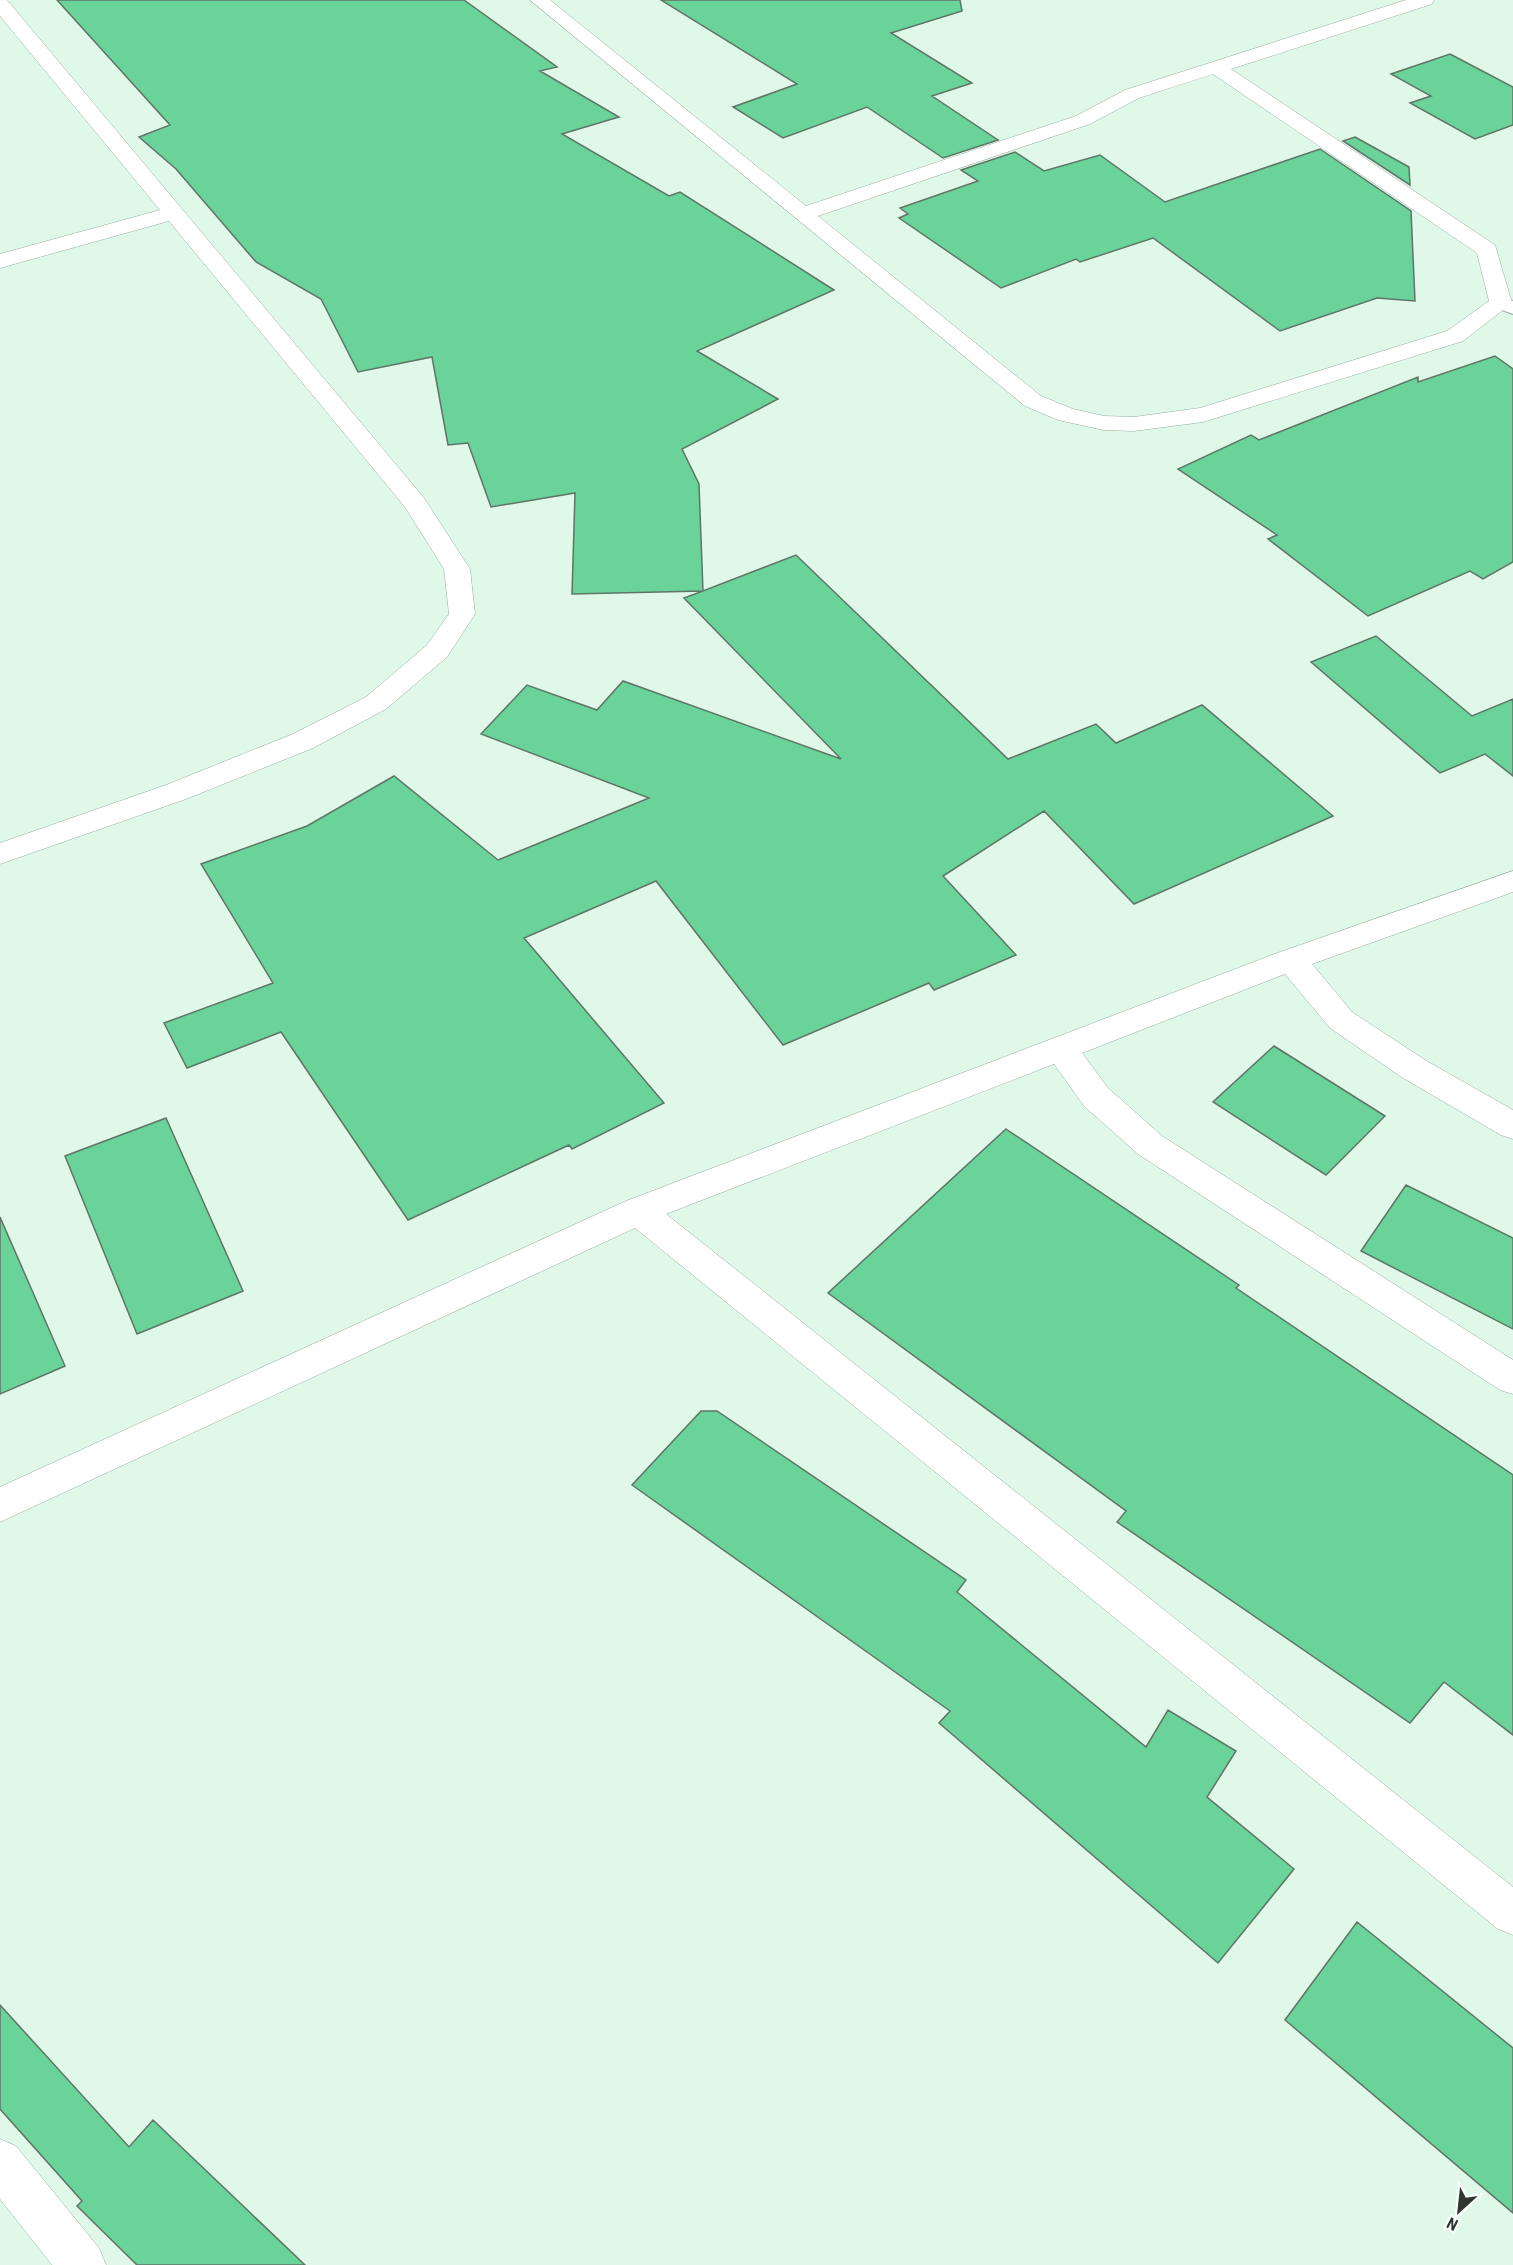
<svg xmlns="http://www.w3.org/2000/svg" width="1513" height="2265" font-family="'Roboto Condensed',sans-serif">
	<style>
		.building { fill: #6ad399; stroke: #5f7567; stroke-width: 1.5 }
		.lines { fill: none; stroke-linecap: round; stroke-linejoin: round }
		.lane-casing { stroke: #97ae9f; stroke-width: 2 }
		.street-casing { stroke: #97ae9f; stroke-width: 1 }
		.lane { fill: #fff; fill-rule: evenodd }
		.street { fill: #fff; fill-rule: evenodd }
	</style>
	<rect width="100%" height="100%" fill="#dff8e8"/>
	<path class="building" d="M 57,0 L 464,0 L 557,67 L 540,71 L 619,117 L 562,134 L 669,196 L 680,192 L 834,290 L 697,351 L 778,399 L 682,449 L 699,484 L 703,591 L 796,555 L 1008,759 L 1096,724 L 1116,743 L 1202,705 L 1333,816 L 1134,904 L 1044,811 L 943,876 L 1016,955 L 934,990 L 929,983 L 783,1045 L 656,881 L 524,938 L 664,1103 L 572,1149 L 569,1145 L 408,1220 L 281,1032 L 187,1068 L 164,1023 L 273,983 L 201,864 L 307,826 L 394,776 L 498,860 L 649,798 L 481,734 L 527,685 L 597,710 L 623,681 L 841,759 L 684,598 L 703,591 L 572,594 L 575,493 L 491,507 L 468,443 L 448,445 L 432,357 L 358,372 L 321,299 L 256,262 L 176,169 L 139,137 L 170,125 Z
		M 661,0 L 960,0 L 962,11 L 891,33 L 972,83 L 932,96 L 998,140 L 943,158 L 867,107 L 783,138 L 733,107 L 797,84 Z
		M 1450,54 L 1513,87 L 1513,125 L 1475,139 L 1410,103 L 1431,96 L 1391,74 Z
		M 1355,137 L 1409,167 L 1410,185 L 1343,141 Z
		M 1320,149 L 1411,211 L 1415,301 L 1377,298 L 1280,331 L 1153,238 L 1080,262 L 1076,259 L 1001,288 L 899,218 L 908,214 L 900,208 L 978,181 L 961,170 L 1015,152 L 1044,171 L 1100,155 L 1165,202 Z
		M 1495,356 L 1513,369 L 1513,562 L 1483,579 L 1470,571 L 1368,616 L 1268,539 L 1277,535 L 1178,469 L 1251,435 L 1259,440 L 1418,377 L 1418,382 Z
		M 1376,636 L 1472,716 L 1513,699 L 1513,776 L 1485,754 L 1440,773 L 1311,662 Z
		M 1274,1046 L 1385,1116 L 1326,1175 L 1213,1102 Z
		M 166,1118 L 243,1291 L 137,1334 L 65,1156 Z
		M 1006,1129 L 1239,1285 L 1236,1288 L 1513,1475 L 1513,1735 L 1444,1682 L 1410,1723 L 1117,1522 L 1126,1511 L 828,1293 Z
		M 1406,1185 L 1513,1238 L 1513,1329 L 1361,1251 Z
		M 0,1217 L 65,1366 L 0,1394 Z
		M 701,1411 L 717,1411 L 966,1580 L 957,1592 L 1146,1747 L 1168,1710 L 1236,1751 L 1207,1797 L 1294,1869 L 1218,1963 L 939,1723 L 950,1711 L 632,1485 Z
		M 1357,1922 L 1513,2048 L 1513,2213 L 1285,2020 Z
		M 0,2005 L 129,2147 L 153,2120 L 305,2265 L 137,2265 L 77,2206 L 82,2201 L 0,2109 Z"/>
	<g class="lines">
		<defs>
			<path id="lane" d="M 1501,297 L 1513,301 L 1513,314 L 1494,307 L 1491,303 L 1494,299 Z"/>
			<path id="street" d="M 0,0 L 7,0 L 424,498 L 470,569 L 475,614 L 447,657 L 386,709 L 313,748 L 186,799 L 0,864 L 0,843 L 166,785 L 293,734 L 366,697 L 427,645 L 449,614 L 444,569 L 405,507 L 169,221 L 0,268 L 0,254 L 160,210 L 0,16 Z
				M 530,0 L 550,0 L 806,206 L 1076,116 L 1125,90 L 1406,0 L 1434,0 L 1432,4 L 1231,69 L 1495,245 L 1512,303 L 1463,341 L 1203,422 L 1134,431 L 1104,430 L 1058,420 L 1025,406 ZM 1213,74 L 1477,253 L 1489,301 L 1447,331 L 1200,408 L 1134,417 L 1104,416 L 1073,409 L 1041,396 L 818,216 L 1090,124 L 1139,98 Z
				M 1513,871 L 1513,892 L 1312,964 L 1352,1012 L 1425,1060 L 1513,1110 L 1513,1139 L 1501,1135 L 1403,1078 L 1330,1028 L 1285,974 L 1082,1053 L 1108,1088 L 1162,1136 L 1513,1360 L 1513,1394 L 1500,1390 L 1138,1154 L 1084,1106 L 1054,1064 L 666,1214 L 1513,1887 L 1513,1935 L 1498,1929 L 635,1228 L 0,1522 L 0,1487 L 626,1201 L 1280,952 Z
				M 0,2139 L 16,2146 L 99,2248 L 106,2265 L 52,2265 L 0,2199 Z"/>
		</defs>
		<use href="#lane" class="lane-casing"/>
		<use href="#street" class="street-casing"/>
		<use href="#lane" class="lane"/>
		<use href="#street" class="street"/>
	</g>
	<g transform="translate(1459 2211) rotate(207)" stroke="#fafffc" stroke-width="4.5" paint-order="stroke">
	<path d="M0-4.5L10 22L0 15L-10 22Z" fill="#2d3730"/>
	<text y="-9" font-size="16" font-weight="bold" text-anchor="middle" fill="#2d3730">N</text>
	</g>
</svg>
